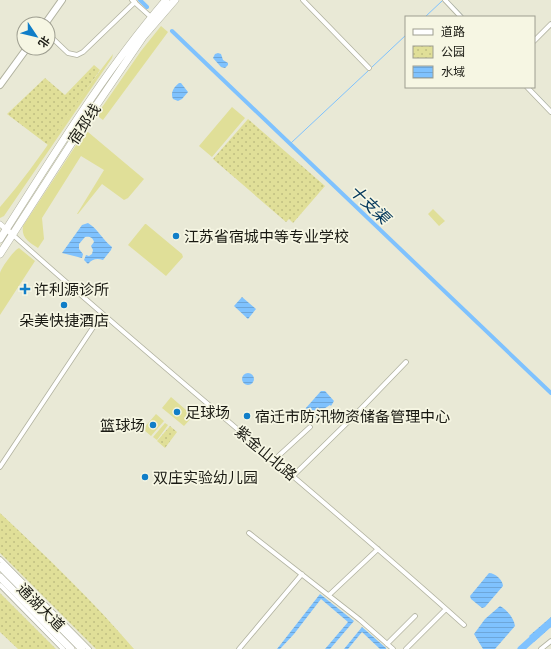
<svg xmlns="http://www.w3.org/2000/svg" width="551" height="649" font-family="'PT Sans Narrow','Noto Sans SC',sans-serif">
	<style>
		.grass { fill: #e0df98 }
		.park { fill: url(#park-dots) }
		.water { fill: url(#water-rules) }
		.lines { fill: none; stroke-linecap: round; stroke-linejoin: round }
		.stream { stroke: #7fc2fe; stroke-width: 1 }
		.canal { stroke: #7fc2fe; stroke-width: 4 }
		.river { stroke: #7fc2fe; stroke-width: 7 }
		.minor-casing { stroke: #b1b2a0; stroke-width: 5.5 }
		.tertiary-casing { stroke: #b1b2a0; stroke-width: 6 }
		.secondary-casing { stroke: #b1b2a0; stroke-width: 8 }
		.primary-casing { stroke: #b1b2a0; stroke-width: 8 }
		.minor { stroke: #fff; stroke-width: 4 }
		.tertiary { stroke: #fff; stroke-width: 5 }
		.secondary { stroke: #fff; stroke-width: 6 }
		.primary { stroke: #fff; stroke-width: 7 }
		.poi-dot { fill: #107ec8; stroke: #f6f6e3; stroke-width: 1.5 }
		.labels { text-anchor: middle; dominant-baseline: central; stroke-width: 3.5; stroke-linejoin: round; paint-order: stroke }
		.street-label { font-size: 15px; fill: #1a1a13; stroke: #f6f6e3 }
		.poi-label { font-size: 15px; fill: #1a1a13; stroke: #f6f6e3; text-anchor: start }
		.water-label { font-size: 16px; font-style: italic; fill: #00365b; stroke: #f6f6e3 }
	</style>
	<defs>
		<pattern id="park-dots" width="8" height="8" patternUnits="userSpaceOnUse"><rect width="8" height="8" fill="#e0df98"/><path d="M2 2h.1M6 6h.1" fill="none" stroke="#c0bf82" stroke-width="1.8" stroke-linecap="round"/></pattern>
		<pattern id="water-rules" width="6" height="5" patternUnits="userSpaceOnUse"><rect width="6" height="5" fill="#7fc2fe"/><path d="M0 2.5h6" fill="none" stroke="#6da6d9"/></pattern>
	</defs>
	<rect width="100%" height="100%" fill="#e9e9d6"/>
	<path class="grass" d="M 161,26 L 168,32 L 103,120 L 99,117 L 98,113 L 141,51 Z
		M 113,54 L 112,58 L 4,216 L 0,218 L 0,207 C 42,159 73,104 113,54 Z
		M 232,107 L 245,118 L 212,157 L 199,146 Z
		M 88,132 L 144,179 L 128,198 L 124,200 L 102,184 L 78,214 L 77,214 L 104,170 L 81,156 L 42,218 L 44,239 L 38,248 C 29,242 21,238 23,226 L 84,133 Z
		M 433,209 L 445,221 L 439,226 L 428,214 Z
		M 145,224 L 146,224 L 182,254 L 183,257 L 166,276 L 128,245 Z
		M 19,248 L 35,261 L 0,315 C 0,305 0,282 0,273 C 1,268 14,250 19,248 Z
		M 171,397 L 193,416 L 184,426 L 162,408 Z
		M 156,414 L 164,421 L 151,436 L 143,429 Z
		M 165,423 L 168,425 L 157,440 L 153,437 Z"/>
	<path class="park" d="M 94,65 L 100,70 L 48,145 L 7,114 L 45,78 L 65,95 Z
		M 248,119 L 325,186 L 293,223 L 289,219 L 286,222 L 213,159 Z
		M 170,426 L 177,432 L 165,448 L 157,441 Z
		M 0,513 C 46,556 93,601 134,649 L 96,649 L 0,553 Z
		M 0,593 L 56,649 L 18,649 L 0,632 Z"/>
	<path class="water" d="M 218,53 L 221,54 L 223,60 L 228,63 L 228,65 L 225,68 L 221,67 L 213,58 L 215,54 Z
		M 179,83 L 181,83 L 188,92 L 182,99 L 178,101 L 173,99 C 170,93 174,87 179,83 Z
		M 88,223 C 98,229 103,240 112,247 L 111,250 L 103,260 C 97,258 92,259 88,264 L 84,260 L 86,255 L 89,256 L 92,254 L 93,250 L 91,246 L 94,242 C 93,237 89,236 85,237 L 79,244 L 79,249 L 83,254 L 82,258 L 62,253 L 82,225 Z
		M 242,297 L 256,309 L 248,319 L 234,306 Z
		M242 379a6 6 0 1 1 12 0a6 6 0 1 1-12 0Z
		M 321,391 L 325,391 L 334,401 L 331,406 L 330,405 L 322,410 L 315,418 L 312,419 L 305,412 L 305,409 Z
		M 489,573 C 495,573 503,580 503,586 L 485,607 L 482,608 L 471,599 L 470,596 Z
		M 320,594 L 354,621 L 330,649 L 325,649 L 348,622 L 321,599 L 294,634 L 280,649 L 277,649 Z
		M 500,606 C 507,610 514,618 515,626 L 495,649 L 483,649 L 474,634 L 485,619 Z
		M 551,617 L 551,627 L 534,642 L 529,636 Z
		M 362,627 L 386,648 L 386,649 L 380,649 L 362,632 L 348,649 L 344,649 Z"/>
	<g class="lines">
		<path class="stream" d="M 448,0 L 464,17
			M 425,17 L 442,1
			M 372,67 L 406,35
			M 530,87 L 551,109
			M 291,143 L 368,71"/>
		<path class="canal" d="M 140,0 L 147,7
			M 172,31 L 551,393"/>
		<path class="river" d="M 521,649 L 551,622"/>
		<defs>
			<path id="minor" d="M 132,0 L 152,18
				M 303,0 L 369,68
				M 445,0 L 461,17
				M 48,34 L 68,53 L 77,55 L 83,52 L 135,2
				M 534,41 L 551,24
				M 527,87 L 551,112
				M 13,235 C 161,368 316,492 464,625
				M 274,460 L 310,427
				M 0,467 L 102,314
				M 293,476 L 353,417 L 406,362
				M 249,533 L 360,620 L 393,649
				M 0,559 L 89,649
				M 0,585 L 63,649
				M 329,595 L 378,549
				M 387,644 L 415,616
				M 239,649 L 302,574
				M 406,649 L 446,609
				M 541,649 L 551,641"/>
			<path id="tertiary" d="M 0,224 L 13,235"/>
			<path id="secondary" d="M 45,24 L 62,0
				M 0,85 L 27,48"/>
			<path id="primary" d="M 0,239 C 52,158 103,73 166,0
				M 0,254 L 89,116 L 143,37 L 175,0
				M 0,566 L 82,649
				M 0,577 L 71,649"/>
		</defs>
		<use href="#minor" class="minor-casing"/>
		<use href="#tertiary" class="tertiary-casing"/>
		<use href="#secondary" class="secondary-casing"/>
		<use href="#primary" class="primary-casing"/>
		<use href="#minor" class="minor"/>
		<use href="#tertiary" class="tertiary"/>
		<use href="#secondary" class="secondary"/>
		<use href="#primary" class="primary"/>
	</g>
	<g class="poi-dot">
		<circle cx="176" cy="236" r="4"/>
		<path d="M23 283h4v4h4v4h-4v4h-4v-4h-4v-4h4z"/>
		<circle cx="64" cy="305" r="4"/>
		<circle cx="177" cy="412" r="4"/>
		<circle cx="247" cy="416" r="4"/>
		<circle cx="153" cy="425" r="4"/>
		<circle cx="145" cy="477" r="4"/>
	</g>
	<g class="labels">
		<g class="street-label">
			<text transform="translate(84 124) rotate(-56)">宿邳线</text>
			<text transform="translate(266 453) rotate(40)">紫金山北路</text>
			<text transform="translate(41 607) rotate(45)">通湖大道</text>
		</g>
		<g class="poi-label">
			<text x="184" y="236">江苏省宿城中等专业学校</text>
			<text x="34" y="289">许利源诊所</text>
			<text x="64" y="320" text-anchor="middle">朵美快捷酒店</text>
			<text x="185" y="412">足球场</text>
			<text x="255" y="416">宿迁市防汛物资储备管理中心</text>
			<text x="145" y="425" text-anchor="end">篮球场</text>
			<text x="153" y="477">双庄实验幼儿园</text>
		</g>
		<g class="water-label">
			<text transform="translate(370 204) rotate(44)">十支渠</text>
		</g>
	</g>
	<rect x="405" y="16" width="130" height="72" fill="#f6f6e3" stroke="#9e9e90"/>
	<rect x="413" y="29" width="20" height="6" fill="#ffffff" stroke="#9e9e90"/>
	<text x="441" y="36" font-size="12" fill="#1a1a13">道路</text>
	<rect x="413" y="46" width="20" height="12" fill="url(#park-dots)" stroke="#9e9e90"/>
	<text x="441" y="56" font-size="12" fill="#1a1a13">公园</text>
	<rect x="413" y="66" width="20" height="12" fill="url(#water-rules)" stroke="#9e9e90"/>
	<text x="441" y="76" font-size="12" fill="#1a1a13">水域</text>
	<g transform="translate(36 36) rotate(125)"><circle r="19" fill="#f6f6e3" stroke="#9e9e90"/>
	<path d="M0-3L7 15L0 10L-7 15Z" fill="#107ec8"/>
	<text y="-6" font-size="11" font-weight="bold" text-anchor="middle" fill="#1a1a13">北</text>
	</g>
</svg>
